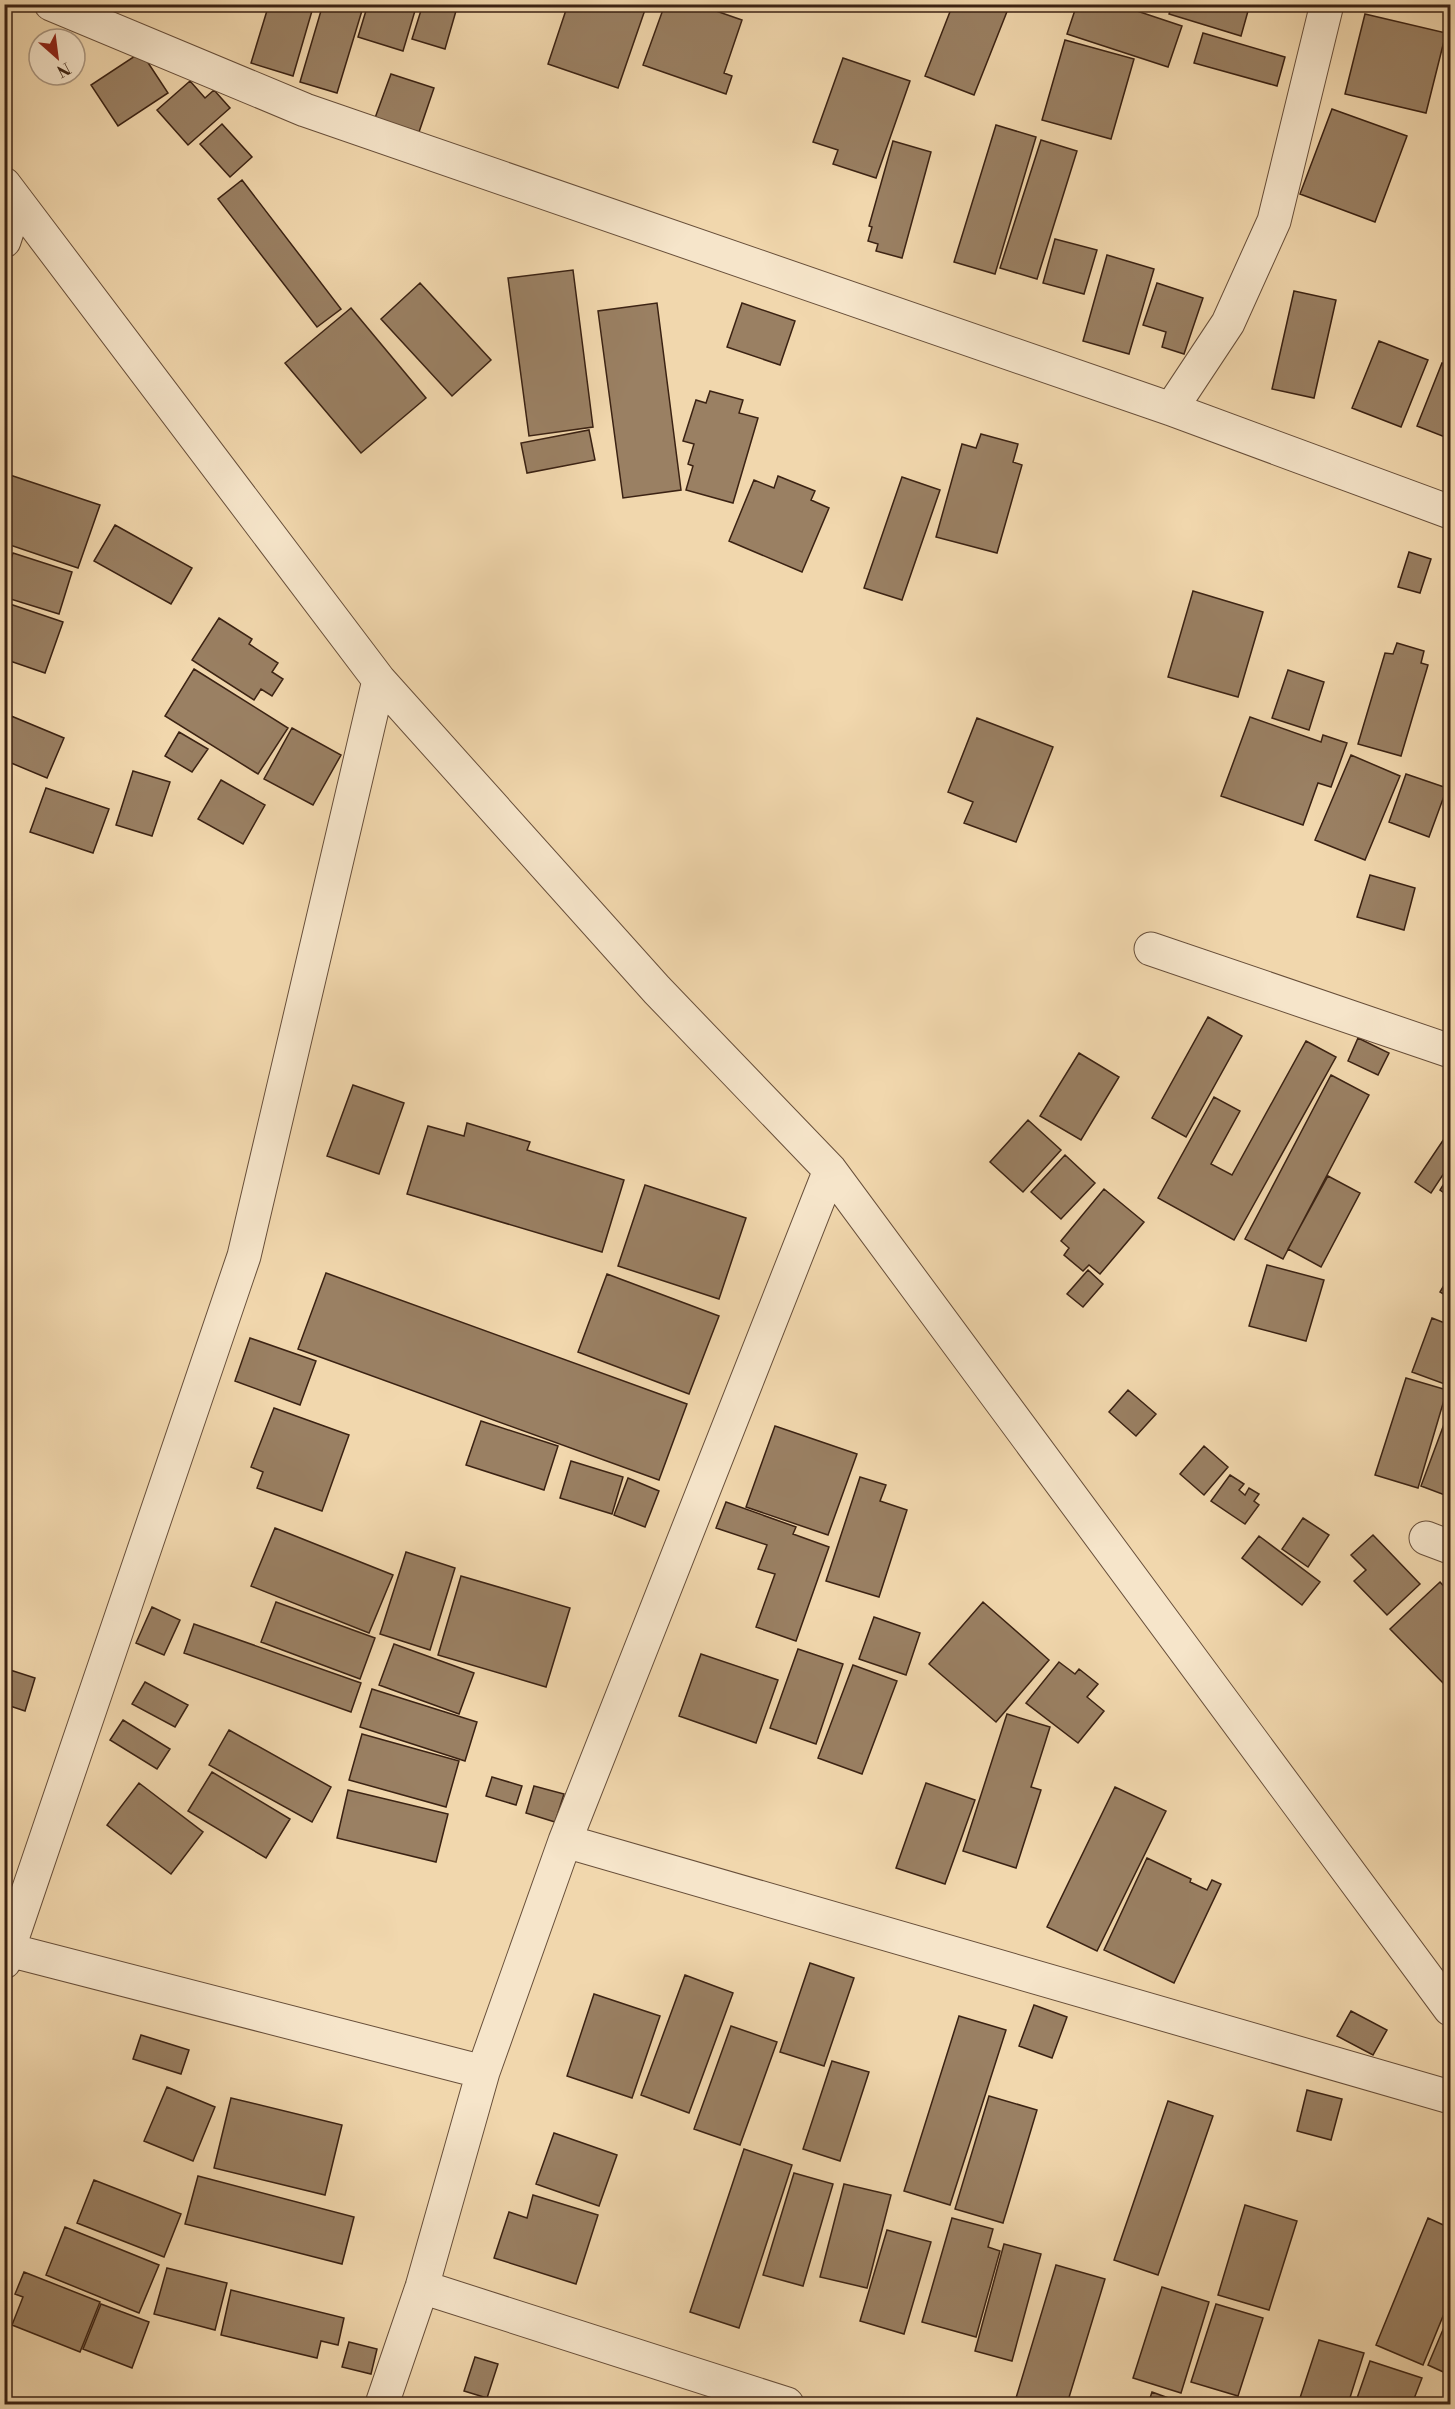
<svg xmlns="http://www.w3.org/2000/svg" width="1455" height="2409" font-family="'Libre Bodoni',serif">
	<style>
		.building { fill: #9a8063; stroke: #3b2213; stroke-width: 1.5 }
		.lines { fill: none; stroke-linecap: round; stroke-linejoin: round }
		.minor-casing { stroke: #684f3a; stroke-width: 35 }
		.minor { stroke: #f6e5ca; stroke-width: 33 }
	</style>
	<rect width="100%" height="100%" fill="#f1d7ad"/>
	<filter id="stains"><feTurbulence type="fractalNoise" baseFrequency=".00333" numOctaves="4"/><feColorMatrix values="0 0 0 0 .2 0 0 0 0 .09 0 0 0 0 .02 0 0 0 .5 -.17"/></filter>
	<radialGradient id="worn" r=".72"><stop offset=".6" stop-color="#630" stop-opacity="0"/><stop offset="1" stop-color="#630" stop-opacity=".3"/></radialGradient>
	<path class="building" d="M 269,4 L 314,4 L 293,76 L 251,63 Z
		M 323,4 L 364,4 L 337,93 L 300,82 Z
		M 368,4 L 417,4 L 403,51 L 358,37 Z
		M 423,4 L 458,4 L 445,49 L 412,39 Z
		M 568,4 L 647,4 L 618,88 L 548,64 Z
		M 665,4 L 696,4 L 742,20 L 724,73 L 732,76 L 726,94 L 643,65 Z
		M 953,4 L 1010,4 L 974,95 L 925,76 Z
		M 1077,4 L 1116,4 L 1182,26 L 1168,67 L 1067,34 Z
		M 1172,4 L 1250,4 L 1241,36 L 1169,14 Z
		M 1365,14 L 1446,33 L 1426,113 L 1345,94 Z
		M 1203,33 L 1285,57 L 1277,86 L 1194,63 Z
		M 1065,40 L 1134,59 L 1111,139 L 1042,120 Z
		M 141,52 L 168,93 L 118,126 L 91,85 Z
		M 843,58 L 910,81 L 876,178 L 833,164 L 838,150 L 813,142 Z
		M 391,74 L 434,88 L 419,132 L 375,118 Z
		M 190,81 L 205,98 L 214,90 L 230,108 L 188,145 L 157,110 Z
		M 1332,109 L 1407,136 L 1375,222 L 1300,194 Z
		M 222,124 L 252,157 L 230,177 L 200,144 Z
		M 996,125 L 1036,137 L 995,274 L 954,262 Z
		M 1041,140 L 1077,151 L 1037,279 L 1000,268 Z
		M 893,141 L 931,152 L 902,258 L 876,251 L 878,244 L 868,241 L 872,227 L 869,226 Z
		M 242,180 L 341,309 L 317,327 L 218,199 Z
		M 1055,239 L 1097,250 L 1084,294 L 1043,283 Z
		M 1107,255 L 1154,269 L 1129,354 L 1083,341 Z
		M 573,270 L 593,427 L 529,436 L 508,278 Z
		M 420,283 L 491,360 L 452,396 L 381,319 Z
		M 1157,283 L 1203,298 L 1184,354 L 1162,347 L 1166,332 L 1143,325 Z
		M 1294,291 L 1336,300 L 1314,398 L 1272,389 Z
		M 657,303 L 681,490 L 623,498 L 598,311 Z
		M 742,303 L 795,321 L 780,365 L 727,347 Z
		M 351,308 L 426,398 L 361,453 L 285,363 Z
		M 1379,341 L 1428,360 L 1401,427 L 1352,408 Z
		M 1442,363 L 1450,366 L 1450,439 L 1417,426 Z
		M 710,391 L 743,400 L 739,413 L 758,418 L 733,503 L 686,490 L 693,466 L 688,464 L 694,444 L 683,441 L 696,400 L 706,403 Z
		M 589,430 L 595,460 L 527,473 L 521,443 Z
		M 981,434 L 1018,444 L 1013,462 L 1022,465 L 997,553 L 936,537 L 962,444 L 976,448 Z
		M 10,475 L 100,505 L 78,568 L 4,543 L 4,492 Z
		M 778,476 L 815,491 L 811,500 L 829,508 L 802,572 L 729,541 L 754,480 L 774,488 Z
		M 902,477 L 940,490 L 902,600 L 864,588 Z
		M 115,525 L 192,568 L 171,604 L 94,561 Z
		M 1409,552 L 1431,559 L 1420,593 L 1398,587 Z
		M 13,553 L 72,572 L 59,614 L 4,597 L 4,579 Z
		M 1193,591 L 1263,612 L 1238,697 L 1168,677 Z
		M 4,602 L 63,622 L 45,673 L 4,659 Z
		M 219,618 L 252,639 L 249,644 L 278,663 L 272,672 L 283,679 L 272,696 L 261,689 L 254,700 L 192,660 Z
		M 1397,643 L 1424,651 L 1421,663 L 1428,665 L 1401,756 L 1358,744 L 1385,653 L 1393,654 Z
		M 194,669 L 288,728 L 258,774 L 165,716 Z
		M 1288,670 L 1324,682 L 1309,730 L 1272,718 Z
		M 4,713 L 64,738 L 47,778 L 4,760 Z
		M 1250,717 L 1321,742 L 1323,735 L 1347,743 L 1331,787 L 1318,783 L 1303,825 L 1221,796 Z
		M 977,718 L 1053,747 L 1016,842 L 964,823 L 973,802 L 948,792 Z
		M 292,728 L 341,755 L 313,805 L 264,779 Z
		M 179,732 L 208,749 L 192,772 L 165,756 Z
		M 1351,755 L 1400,776 L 1365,860 L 1315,840 Z
		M 133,771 L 170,782 L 152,836 L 116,825 Z
		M 1406,774 L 1447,788 L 1429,837 L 1389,822 Z
		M 221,780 L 265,805 L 243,844 L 198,819 Z
		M 46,788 L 109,809 L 93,853 L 30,832 Z
		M 1370,875 L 1415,888 L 1404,930 L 1357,917 Z
		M 1208,1017 L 1242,1036 L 1186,1137 L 1152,1118 Z
		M 1358,1038 L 1389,1053 L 1378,1075 L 1348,1061 Z
		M 1306,1041 L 1336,1057 L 1234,1240 L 1158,1198 L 1214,1097 L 1240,1111 L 1211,1164 L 1232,1175 Z
		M 1079,1053 L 1119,1077 L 1081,1140 L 1040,1116 Z
		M 1331,1075 L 1369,1095 L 1283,1259 L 1245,1239 Z
		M 353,1085 L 404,1103 L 379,1174 L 327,1156 Z
		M 1028,1120 L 1061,1150 L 1023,1192 L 990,1162 Z
		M 467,1123 L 530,1142 L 527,1150 L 624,1180 L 602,1252 L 407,1194 L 428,1126 L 464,1136 Z
		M 1450,1130 L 1450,1164 L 1431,1193 L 1415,1182 Z
		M 1065,1155 L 1095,1183 L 1061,1219 L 1031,1192 Z
		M 1450,1174 L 1450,1197 L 1440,1190 Z
		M 1328,1176 L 1360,1193 L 1321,1267 L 1288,1249 Z
		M 645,1185 L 746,1218 L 719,1299 L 618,1266 Z
		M 1104,1189 L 1144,1222 L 1100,1274 L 1089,1265 L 1083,1271 L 1064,1255 L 1069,1248 L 1061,1241 Z
		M 1267,1265 L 1324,1280 L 1306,1341 L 1249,1326 Z
		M 1088,1270 L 1103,1284 L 1083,1307 L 1067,1294 Z
		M 326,1273 L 687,1404 L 659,1480 L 298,1349 Z
		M 607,1274 L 719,1316 L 689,1394 L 578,1352 Z
		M 1450,1275 L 1450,1298 L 1440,1292 Z
		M 1432,1318 L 1450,1325 L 1450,1386 L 1412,1372 Z
		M 250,1338 L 316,1361 L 300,1405 L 235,1381 Z
		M 1406,1378 L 1447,1390 L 1418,1488 L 1375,1475 Z
		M 1128,1390 L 1156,1414 L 1136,1436 L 1109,1412 Z
		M 274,1408 L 349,1435 L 322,1511 L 257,1488 L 263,1472 L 251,1467 Z
		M 1450,1408 L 1450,1497 L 1421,1486 Z
		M 481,1421 L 558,1446 L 544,1490 L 466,1465 Z
		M 775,1426 L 857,1454 L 828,1535 L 746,1507 Z
		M 1204,1446 L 1228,1467 L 1204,1495 L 1180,1474 Z
		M 571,1461 L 623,1477 L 612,1514 L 560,1498 Z
		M 1230,1475 L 1244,1484 L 1239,1490 L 1245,1495 L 1249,1488 L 1259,1494 L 1254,1501 L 1259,1505 L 1245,1524 L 1211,1501 Z
		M 860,1477 L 886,1485 L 880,1501 L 907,1510 L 879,1597 L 826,1581 Z
		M 628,1478 L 659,1491 L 645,1527 L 614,1515 Z
		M 726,1502 L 796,1527 L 793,1534 L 829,1547 L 796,1641 L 756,1627 L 775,1574 L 758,1569 L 767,1545 L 716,1528 Z
		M 1303,1518 L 1329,1535 L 1308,1567 L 1282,1549 Z
		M 275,1528 L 393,1575 L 369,1633 L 251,1586 Z
		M 1373,1535 L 1420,1584 L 1387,1615 L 1354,1581 L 1366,1570 L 1351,1555 Z
		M 1259,1536 L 1320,1582 L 1302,1605 L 1242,1558 Z
		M 406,1552 L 455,1568 L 430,1650 L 380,1634 Z
		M 461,1576 L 570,1608 L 546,1687 L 438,1655 Z
		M 1440,1582 L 1450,1593 L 1450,1676 L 1443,1683 L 1390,1629 Z
		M 276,1602 L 375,1638 L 360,1679 L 261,1642 Z
		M 983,1602 L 1049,1660 L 996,1722 L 929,1664 Z
		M 152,1607 L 180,1620 L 164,1655 L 136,1643 Z
		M 874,1617 L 920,1633 L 906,1675 L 859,1659 Z
		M 194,1624 L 361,1683 L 351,1712 L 184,1653 Z
		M 394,1644 L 474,1673 L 459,1714 L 379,1685 Z
		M 798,1649 L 843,1664 L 816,1744 L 770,1728 Z
		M 701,1654 L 778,1680 L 756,1743 L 679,1716 Z
		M 1059,1662 L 1075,1674 L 1079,1669 L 1098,1684 L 1087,1697 L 1104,1711 L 1078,1743 L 1026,1703 Z
		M 853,1665 L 897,1681 L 862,1774 L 818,1758 Z
		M 4,1668 L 35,1678 L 25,1711 L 4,1704 Z
		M 145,1682 L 188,1705 L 175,1727 L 132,1704 Z
		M 372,1689 L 477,1722 L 465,1761 L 360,1727 Z
		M 1007,1714 L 1050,1727 L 1031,1787 L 1041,1790 L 1016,1868 L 963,1851 Z
		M 123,1720 L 170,1749 L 157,1769 L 110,1740 Z
		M 229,1730 L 331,1787 L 312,1822 L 209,1765 Z
		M 362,1734 L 459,1761 L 446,1807 L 349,1780 Z
		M 212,1772 L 290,1819 L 266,1858 L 188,1811 Z
		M 492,1777 L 522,1786 L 516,1805 L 486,1796 Z
		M 139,1783 L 203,1832 L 171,1874 L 107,1825 Z
		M 926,1783 L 975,1800 L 945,1884 L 896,1868 Z
		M 534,1786 L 564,1794 L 555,1822 L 526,1813 Z
		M 1115,1787 L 1166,1811 L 1097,1951 L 1047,1927 Z
		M 348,1790 L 448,1814 L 436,1862 L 337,1838 Z
		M 1147,1858 L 1191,1879 L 1190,1882 L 1207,1890 L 1212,1880 L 1221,1884 L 1174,1983 L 1104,1950 Z
		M 810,1963 L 854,1978 L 824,2066 L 780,2052 Z
		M 685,1975 L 733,1993 L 689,2113 L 641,2095 Z
		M 594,1994 L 660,2016 L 632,2098 L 567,2076 Z
		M 1034,2005 L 1067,2017 L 1052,2058 L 1019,2046 Z
		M 1351,2011 L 1387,2030 L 1373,2055 L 1337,2036 Z
		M 959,2016 L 1006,2030 L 950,2205 L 904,2191 Z
		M 731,2026 L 777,2042 L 740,2145 L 694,2129 Z
		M 141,2035 L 189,2050 L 181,2074 L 133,2059 Z
		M 832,2061 L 869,2072 L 840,2161 L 803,2149 Z
		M 167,2087 L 215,2107 L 193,2161 L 144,2141 Z
		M 1307,2090 L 1342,2099 L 1331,2140 L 1297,2131 Z
		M 989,2096 L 1037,2110 L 1003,2223 L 955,2209 Z
		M 231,2098 L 342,2125 L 325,2195 L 214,2168 Z
		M 1168,2101 L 1213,2116 L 1158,2275 L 1114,2260 Z
		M 554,2133 L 617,2155 L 599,2206 L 536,2184 Z
		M 744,2149 L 792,2165 L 739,2328 L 690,2312 Z
		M 794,2173 L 833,2184 L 803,2286 L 763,2275 Z
		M 198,2176 L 354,2217 L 342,2264 L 185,2224 Z
		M 94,2180 L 181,2214 L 164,2257 L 77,2223 Z
		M 844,2184 L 891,2195 L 867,2288 L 820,2277 Z
		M 533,2195 L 598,2215 L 576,2284 L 494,2258 L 509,2212 L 527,2218 Z
		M 1245,2205 L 1297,2221 L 1269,2310 L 1218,2295 Z
		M 952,2218 L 993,2229 L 988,2247 L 1000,2251 L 976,2337 L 922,2322 Z
		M 1428,2218 L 1450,2228 L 1450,2299 L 1423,2365 L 1376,2345 Z
		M 65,2227 L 159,2265 L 139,2313 L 46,2275 Z
		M 887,2230 L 931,2242 L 904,2334 L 860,2321 Z
		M 1004,2244 L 1041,2254 L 1012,2361 L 975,2351 Z
		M 1056,2265 L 1105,2279 L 1067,2404 L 1039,2404 L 1016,2398 Z
		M 167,2268 L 227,2283 L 215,2330 L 154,2314 Z
		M 24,2272 L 100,2302 L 80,2352 L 12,2325 L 23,2297 L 15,2294 Z
		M 1162,2287 L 1209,2302 L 1181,2393 L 1133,2378 Z
		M 231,2290 L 344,2318 L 338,2345 L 321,2341 L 317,2358 L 221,2335 Z
		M 101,2304 L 149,2322 L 132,2368 L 83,2349 Z
		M 1216,2304 L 1263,2318 L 1238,2396 L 1191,2382 Z
		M 1450,2313 L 1450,2375 L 1428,2365 Z
		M 1319,2340 L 1364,2353 L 1348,2404 L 1298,2404 Z
		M 349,2342 L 377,2349 L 371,2374 L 342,2367 Z
		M 475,2357 L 498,2364 L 487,2398 L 464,2391 Z
		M 1370,2361 L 1422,2378 L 1412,2404 L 1355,2404 Z
		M 1152,2392 L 1185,2404 L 1148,2404 Z"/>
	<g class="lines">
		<defs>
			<path id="minor" d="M 51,4 L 305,110 L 1171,409 L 1450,512
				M 4,184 L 379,680 L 244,1256 L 4,1962
				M 4,241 L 17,201
				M 1171,409 L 1228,323 L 1274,221 L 1327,4
				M 379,680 L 657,990 L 830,1170 L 1450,2009
				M 1151,949 L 1450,1051
				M 1426,1538 L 1450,1547
				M 565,1841 L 1450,2097
				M 9,1950 L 483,2072
				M 422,2287 L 787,2404
				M 382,2404 L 422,2287 L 483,2072 L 565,1841 L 830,1170"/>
		</defs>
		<use href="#minor" class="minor-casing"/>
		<use href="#minor" class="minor"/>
	</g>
	<rect width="1455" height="2409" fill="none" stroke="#f1d7ad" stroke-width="24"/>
	<rect x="6" y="6" width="1443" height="2397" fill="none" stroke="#3b2213" stroke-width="3"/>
	<rect x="12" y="12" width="1431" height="2385" fill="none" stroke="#3b2213" stroke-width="1.5"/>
	<g transform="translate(57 57) rotate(152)"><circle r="28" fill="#f6e5ca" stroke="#ab9781" stroke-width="1.5"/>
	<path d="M0-4.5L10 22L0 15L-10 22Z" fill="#8f2418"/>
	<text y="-9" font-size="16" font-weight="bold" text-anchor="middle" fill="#3b2213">N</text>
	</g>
	<rect width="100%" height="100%" filter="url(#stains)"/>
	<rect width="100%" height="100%" fill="url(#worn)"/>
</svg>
